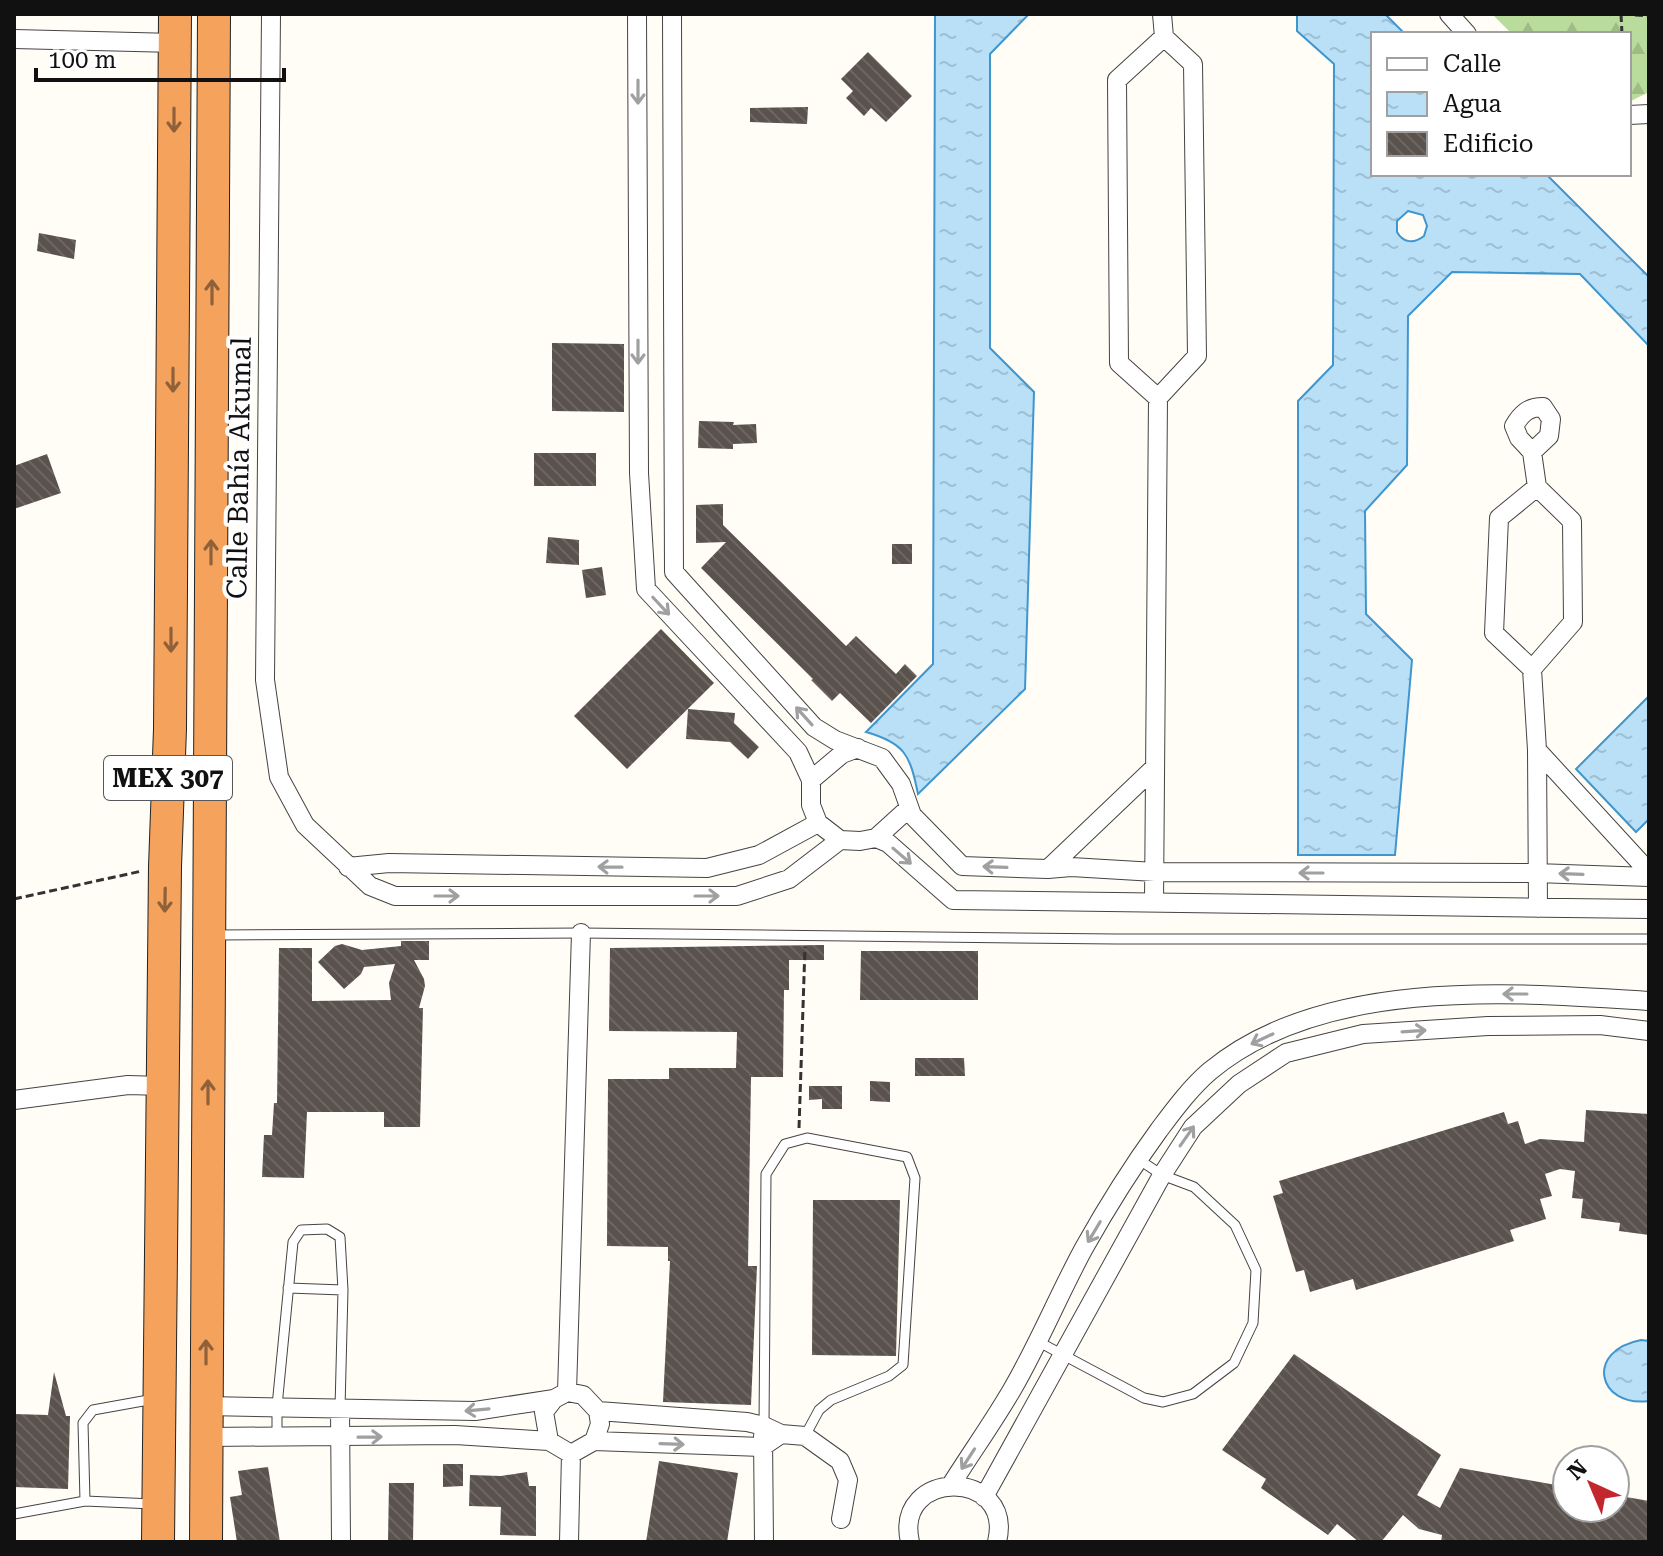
<svg xmlns="http://www.w3.org/2000/svg" width="1663" height="1556" font-family="'Roboto Serif',serif">
	<style>
		.forest { fill: url(#forest-firs) }
		.water { fill: url(#water-ripples); stroke: #3f96cf; stroke-width: 2; fill-rule: evenodd }
		.building { fill: url(#building-back-hatch) }
		.lines { fill: none; stroke-linecap: round; stroke-linejoin: round }
		.lane-casing { stroke: #444; stroke-width: 11 }
		.street-casing { stroke: #444; stroke-width: 20 }
		.highway-casing { stroke: #222; stroke-width: 34 }
		.path { stroke: #333; stroke-width: 3; stroke-dasharray: 8 4; stroke-linecap: butt }
		.lane { stroke: #fff; stroke-width: 9 }
		.street { stroke: #fff; stroke-width: 18 }
		.highway { stroke: #f5a25d; stroke-width: 32 }
		.oneway { stroke: #a0a0a0 }
		.oneway2 { stroke: #8e613b }
		.labels { text-anchor: middle; dominant-baseline: central; stroke-width: 8; stroke-linejoin: round; paint-order: stroke }
		.shield { fill: #fff; stroke: #585858; stroke-width: 2 }
		.shield-label { font-size: 26px; font-weight: bold; fill: #111 }
		.street-label { font-size: 28px; fill: #111; stroke: #fff }
	</style>
	<defs>
		<pattern id="forest-firs" width="22" height="20" patternUnits="userSpaceOnUse" patternTransform="scale(2)"><rect width="22" height="20" fill="#b9dc9c"/><path d="M5 1l3.5 6h-7zM16 11l3.5 6h-7z" fill="#9ebc85"/></pattern>
		<pattern id="water-ripples" width="26" height="14" patternUnits="userSpaceOnUse" patternTransform="scale(2)"><rect width="26" height="14" fill="#b9e0f7"/><path d="M2 4q2-2 4 0t4 0M15 11q2-2 4 0t4 0" fill="none" stroke="#9ebfd3"/></pattern>
		<pattern id="building-back-hatch" width="6" height="6" patternUnits="userSpaceOnUse" patternTransform="scale(2)"><rect width="6" height="6" fill="#5a524d"/><path d="M-1 5l2 2M0 0l6 6M5-1l2 2" fill="none" stroke="#6d6662"/></pattern>
	</defs>
	<rect width="100%" height="100%" fill="#fffdf5"/>
	<path class="forest" d="M 1492,14 L 1649,14 L 1649,92 L 1629,102 L 1629,34 L 1512,34 Z"/>
	<path class="water" d="M 935,14 L 1029,14 L 990,54 L 990,348 L 1034,392 L 1025,689 L 918,794 C 910,755 905,743 866,732 L 933,664 Z
		M 1297,14 L 1385,14 L 1405,34 L 1373,34 L 1373,174 L 1546,174 L 1649,277 L 1649,346 L 1580,274 L 1452,272 L 1408,316 L 1407,465 L 1365,511 L 1366,614 L 1412,660 L 1395,855 L 1298,855 L 1298,401 L 1333,365 L 1334,64 L 1297,31 ZM 1408,211 L 1423,215 L 1427,226 L 1424,236 C 1414,244 1403,243 1397,232 L 1397,221 Z
		M 1649,696 L 1649,819 L 1636,832 L 1576,769 Z
		M 1641,1340 L 1649,1341 L 1649,1401 C 1598,1408 1584,1351 1641,1340 Z"/>
	<path class="building" d="M 868,52 L 912,96 L 886,122 L 871,108 L 864,116 L 846,98 L 853,91 L 841,79 Z
		M 808,107 L 807,124 L 750,122 L 750,108 Z
		M 39,233 L 76,240 L 74,259 L 37,251 Z
		M 552,343 L 624,344 L 624,412 L 552,411 Z
		M 699,421 L 734,422 L 733,425 L 756,424 L 757,443 L 733,444 L 733,449 L 698,448 Z
		M 534,453 L 596,453 L 596,486 L 534,486 Z
		M 47,454 L 61,493 L 14,509 L 14,466 Z
		M 723,504 L 723,525 L 846,646 L 856,636 L 896,674 L 905,664 L 917,676 L 871,723 L 840,693 L 832,701 L 811,680 L 813,679 L 701,568 L 726,542 L 696,543 L 696,505 Z
		M 548,537 L 579,540 L 579,565 L 546,563 Z
		M 892,544 L 912,544 L 912,564 L 892,564 Z
		M 602,567 L 606,595 L 586,598 L 582,570 Z
		M 661,629 L 714,683 L 627,769 L 574,716 Z
		M 688,709 L 735,713 L 734,723 L 759,747 L 748,759 L 730,742 L 686,739 Z
		M 401,941 L 429,941 L 429,960 L 414,960 L 424,979 L 425,986 L 419,1008 L 423,1008 L 420,1127 L 384,1127 L 384,1112 L 307,1112 L 304,1178 L 262,1177 L 264,1135 L 272,1135 L 274,1103 L 277,1103 L 279,948 L 312,948 L 312,1001 L 391,1000 L 389,983 L 395,964 L 364,967 L 361,974 L 344,989 L 318,962 L 335,946 L 342,944 L 362,950 L 401,946 Z
		M 824,945 L 824,960 L 789,960 L 789,990 L 784,990 L 783,1077 L 751,1077 L 748,1266 L 757,1266 L 751,1405 L 663,1402 L 670,1261 L 668,1261 L 668,1247 L 607,1246 L 608,1079 L 669,1079 L 669,1068 L 736,1068 L 737,1032 L 609,1031 L 610,948 Z
		M 861,951 L 978,951 L 978,1000 L 860,1000 Z
		M 915,1058 L 964,1058 L 965,1076 L 915,1076 Z
		M 870,1081 L 890,1082 L 890,1102 L 870,1101 Z
		M 809,1086 L 842,1086 L 842,1109 L 822,1109 L 822,1099 L 809,1100 Z
		M 1586,1110 L 1649,1114 L 1649,1235 L 1619,1231 L 1620,1223 L 1581,1218 L 1583,1199 L 1572,1198 L 1575,1171 L 1560,1169 L 1545,1174 L 1552,1196 L 1540,1199 L 1546,1219 L 1510,1230 L 1514,1241 L 1356,1290 L 1353,1279 L 1310,1292 L 1304,1270 L 1296,1272 L 1273,1196 L 1283,1193 L 1279,1181 L 1504,1112 L 1508,1124 L 1518,1121 L 1525,1144 L 1540,1139 L 1584,1142 Z
		M 813,1200 L 900,1200 L 896,1356 L 812,1355 Z
		M 1294,1354 L 1441,1455 L 1417,1495 L 1440,1508 L 1460,1468 L 1567,1487 L 1567,1508 L 1615,1508 L 1615,1495 L 1649,1501 L 1649,1542 L 1441,1542 L 1442,1535 L 1419,1529 L 1403,1515 L 1381,1542 L 1359,1542 L 1337,1524 L 1328,1535 L 1261,1488 L 1266,1479 L 1222,1450 Z
		M 54,1372 L 66,1416 L 70,1416 L 68,1489 L 14,1487 L 14,1414 L 48,1415 Z
		M 659,1461 L 738,1473 L 727,1542 L 646,1542 Z
		M 443,1464 L 463,1464 L 463,1486 L 443,1487 Z
		M 268,1467 L 280,1542 L 237,1542 L 230,1497 L 242,1495 L 238,1471 Z
		M 527,1472 L 529,1486 L 536,1486 L 536,1536 L 500,1535 L 501,1507 L 469,1506 L 470,1475 L 501,1476 Z
		M 389,1483 L 414,1483 L 413,1542 L 388,1542 Z"/>
	<g class="lines">
		<defs>
			<path id="lane" d="M 216,935 L 581,933 L 1116,939 L 1649,939
				M 288,1288 L 343,1290
				M 1037,1341 L 1144,1398 L 1163,1402 L 1193,1394 L 1234,1363 L 1253,1323 L 1256,1270 L 1235,1225 L 1194,1187 L 1162,1175 L 1138,1159
				M 764,1426 L 766,1174 L 785,1144 L 807,1138 L 907,1157 L 915,1178 L 903,1365 L 889,1376 L 831,1400 L 819,1410 L 805,1436
				M 277,1438 L 277,1406 L 293,1242 L 301,1230 L 327,1229 L 340,1237 L 343,1290 L 340,1408
				M 85,1501 L 83,1423 L 93,1410 L 154,1399
				M 14,1514 L 85,1501 L 153,1504"/>
			<path id="street" d="M 271,14 L 265,680 L 279,777 L 305,825 L 370,886 L 395,896 L 737,896 L 789,879 L 840,840
				M 637,14 L 639,473 L 646,589 L 798,752 L 811,780 L 811,805 L 818,823 L 840,840 L 860,841 L 876,838 L 888,843 L 953,900 L 1649,909
				M 672,14 L 674,572 L 814,727 L 835,740 L 882,758 L 901,784 L 912,815 L 962,866 L 1048,869 L 1071,867 L 1155,872 L 1536,873 L 1649,877
				M 1449,14 L 1467,34
				M 14,39 L 175,43
				M 1629,115 L 1649,114
				M 1158,398 L 1119,363 L 1117,80 L 1164,37
				M 1532,452 L 1519,438 L 1514,426 C 1521,414 1528,407 1543,407 L 1551,419 L 1549,436 L 1532,452 L 1537,487 L 1572,521 L 1573,622 L 1532,669 L 1537,750 L 1538,908
				M 1532,669 L 1494,633 L 1499,518 L 1537,487
				M 1537,750 L 1649,872
				M 811,780 L 842,754 L 858,748
				M 876,838 L 908,809
				M 348,867 L 389,863 L 707,868 L 759,855 L 818,823
				M 1048,869 L 1154,768
				M 1154,903 L 1158,398 L 1197,356 L 1193,64 L 1164,37 L 1162,14
				M 14,1100 L 128,1085 L 162,1086
				M 567,1392 L 581,933
				M 206,1406 L 475,1411 L 554,1399 L 567,1392 L 583,1395 L 598,1411 L 600,1424 L 594,1441 L 571,1454 L 549,1441 L 544,1412 L 554,1399
				M 340,1408 L 341,1542
				M 598,1411 L 747,1422 L 764,1426 L 781,1434 L 805,1436 L 840,1461 L 848,1480 L 841,1519
				M 763,1436 L 764,1542
				M 208,1437 L 455,1435 L 549,1441
				M 594,1441 L 762,1447 L 781,1434
				M 951,1485 C 971,1453 994,1421 1013,1388 C 1039,1343 1059,1294 1084,1248 C 1107,1207 1132,1167 1159,1130 C 1174,1110 1191,1087 1210,1071 C 1323,977 1512,992 1649,1001
				M 984,1497 L 1162,1175 L 1193,1127 L 1239,1084 L 1286,1053 L 1363,1034 L 1488,1026 L 1600,1025 L 1649,1031
				M 569,1542 L 571,1454
				M 910,1542 C 893,1468 1015,1468 997,1542"/>
			<path id="highway" d="M 158,1542 L 165,867 L 170,729 L 175,14
				M 206,1542 L 214,14"/>
		</defs>
		<use href="#lane" class="lane-casing"/>
		<use href="#street" class="street-casing"/>
		<use href="#highway" class="highway-casing"/>
		<path class="path" d="M 1621,14 L 1622,34
			M 1623,14 L 1649,16
			M 14,899 L 142,871
			M 799,1128 L 805,947"/>
		<use href="#lane" class="lane"/>
		<use href="#street" class="street"/>
		<use href="#highway" class="highway"/>
	</g>
	<defs><path id="oneway-shaft" d="M-6 0H5M1.5-3L5.5 0L1.5 3" fill="none" stroke-width="1.6" stroke-linecap="round" stroke-linejoin="round" transform="scale(2)"/></defs>
	<g class="oneway">
		<use href="#oneway-shaft" transform="translate(638 92) rotate(90)"/>
		<use href="#oneway-shaft" transform="translate(638 352) rotate(90)"/>
		<use href="#oneway-shaft" transform="translate(661 606) rotate(47)"/>
		<use href="#oneway-shaft" transform="translate(804 716) rotate(-132)"/>
		<use href="#oneway-shaft" transform="translate(902 856) rotate(41)"/>
		<use href="#oneway-shaft" transform="translate(610 867) rotate(-179)"/>
		<use href="#oneway-shaft" transform="translate(995 867) rotate(-178)"/>
		<use href="#oneway-shaft" transform="translate(1311 873) rotate(-180)"/>
		<use href="#oneway-shaft" transform="translate(1571 874) rotate(-178)"/>
		<use href="#oneway-shaft" transform="translate(447 896)"/>
		<use href="#oneway-shaft" transform="translate(707 896)"/>
		<use href="#oneway-shaft" transform="translate(1515 994) rotate(180)"/>
		<use href="#oneway-shaft" transform="translate(1414 1031) rotate(-4)"/>
		<use href="#oneway-shaft" transform="translate(1262 1039) rotate(155)"/>
		<use href="#oneway-shaft" transform="translate(1187 1136) rotate(-55)"/>
		<use href="#oneway-shaft" transform="translate(1094 1232) rotate(121)"/>
		<use href="#oneway-shaft" transform="translate(477 1410) rotate(175)"/>
		<use href="#oneway-shaft" transform="translate(370 1437) rotate(-1)"/>
		<use href="#oneway-shaft" transform="translate(672 1444) rotate(2)"/>
		<use href="#oneway-shaft" transform="translate(968 1459) rotate(123)"/>
	</g>
	<g class="oneway2">
		<use href="#oneway-shaft" transform="translate(174 120) rotate(90)"/>
		<use href="#oneway-shaft" transform="translate(212 292) rotate(-90)"/>
		<use href="#oneway-shaft" transform="translate(173 380) rotate(90)"/>
		<use href="#oneway-shaft" transform="translate(211 552) rotate(-90)"/>
		<use href="#oneway-shaft" transform="translate(171 640) rotate(90)"/>
		<use href="#oneway-shaft" transform="translate(165 900) rotate(91)"/>
		<use href="#oneway-shaft" transform="translate(208 1092) rotate(-90)"/>
		<use href="#oneway-shaft" transform="translate(206 1352) rotate(-90)"/>
	</g>
	<g class="labels">
		<rect class="shield" x="104" y="756" width="128" height="44" rx="6"/>
		<g class="shield-label">
			<text x="168" y="778">MEX 307</text>
		</g>
		<g class="street-label">
			<text transform="translate(239 468) rotate(-89)">Calle Bahía Akumal</text>
		</g>
	</g>
	<rect width="1663" height="1556" fill="none" stroke="#111111" stroke-width="32"/>
	<rect x="1371" y="32" width="260" height="144" fill="#ffffff" stroke="#a0a0a0" stroke-width="2"/>
	<rect x="1387" y="58" width="40" height="12" fill="#ffffff" stroke="#a0a0a0" stroke-width="2"/>
	<text x="1443" y="72" font-size="24" fill="#111111">Calle</text>
	<rect x="1387" y="92" width="40" height="24" fill="url(#water-ripples)" stroke="#a0a0a0" stroke-width="2"/>
	<text x="1443" y="112" font-size="24" fill="#111111">Agua</text>
	<rect x="1387" y="132" width="40" height="24" fill="url(#building-back-hatch)" stroke="#a0a0a0" stroke-width="2"/>
	<text x="1443" y="152" font-size="24" fill="#111111">Edificio</text>
	<g transform="translate(1591 1484) rotate(316)"><circle r="38" fill="#ffffff" stroke="#a0a0a0" stroke-width="2"/>
	<path d="M0-6L14 30L0 20L-14 30Z" fill="#c4262e"/>
	<text y="-12" font-size="22" font-weight="bold" text-anchor="middle" fill="#111111">N</text>
	</g>
	<path d="M36 68v12h248v-12" fill="none" stroke="#111111" stroke-width="4"/>
	<text x="48" y="68" font-size="24" fill="#111111" stroke="#ffffff" stroke-width="6" paint-order="stroke">100 m</text>
</svg>
